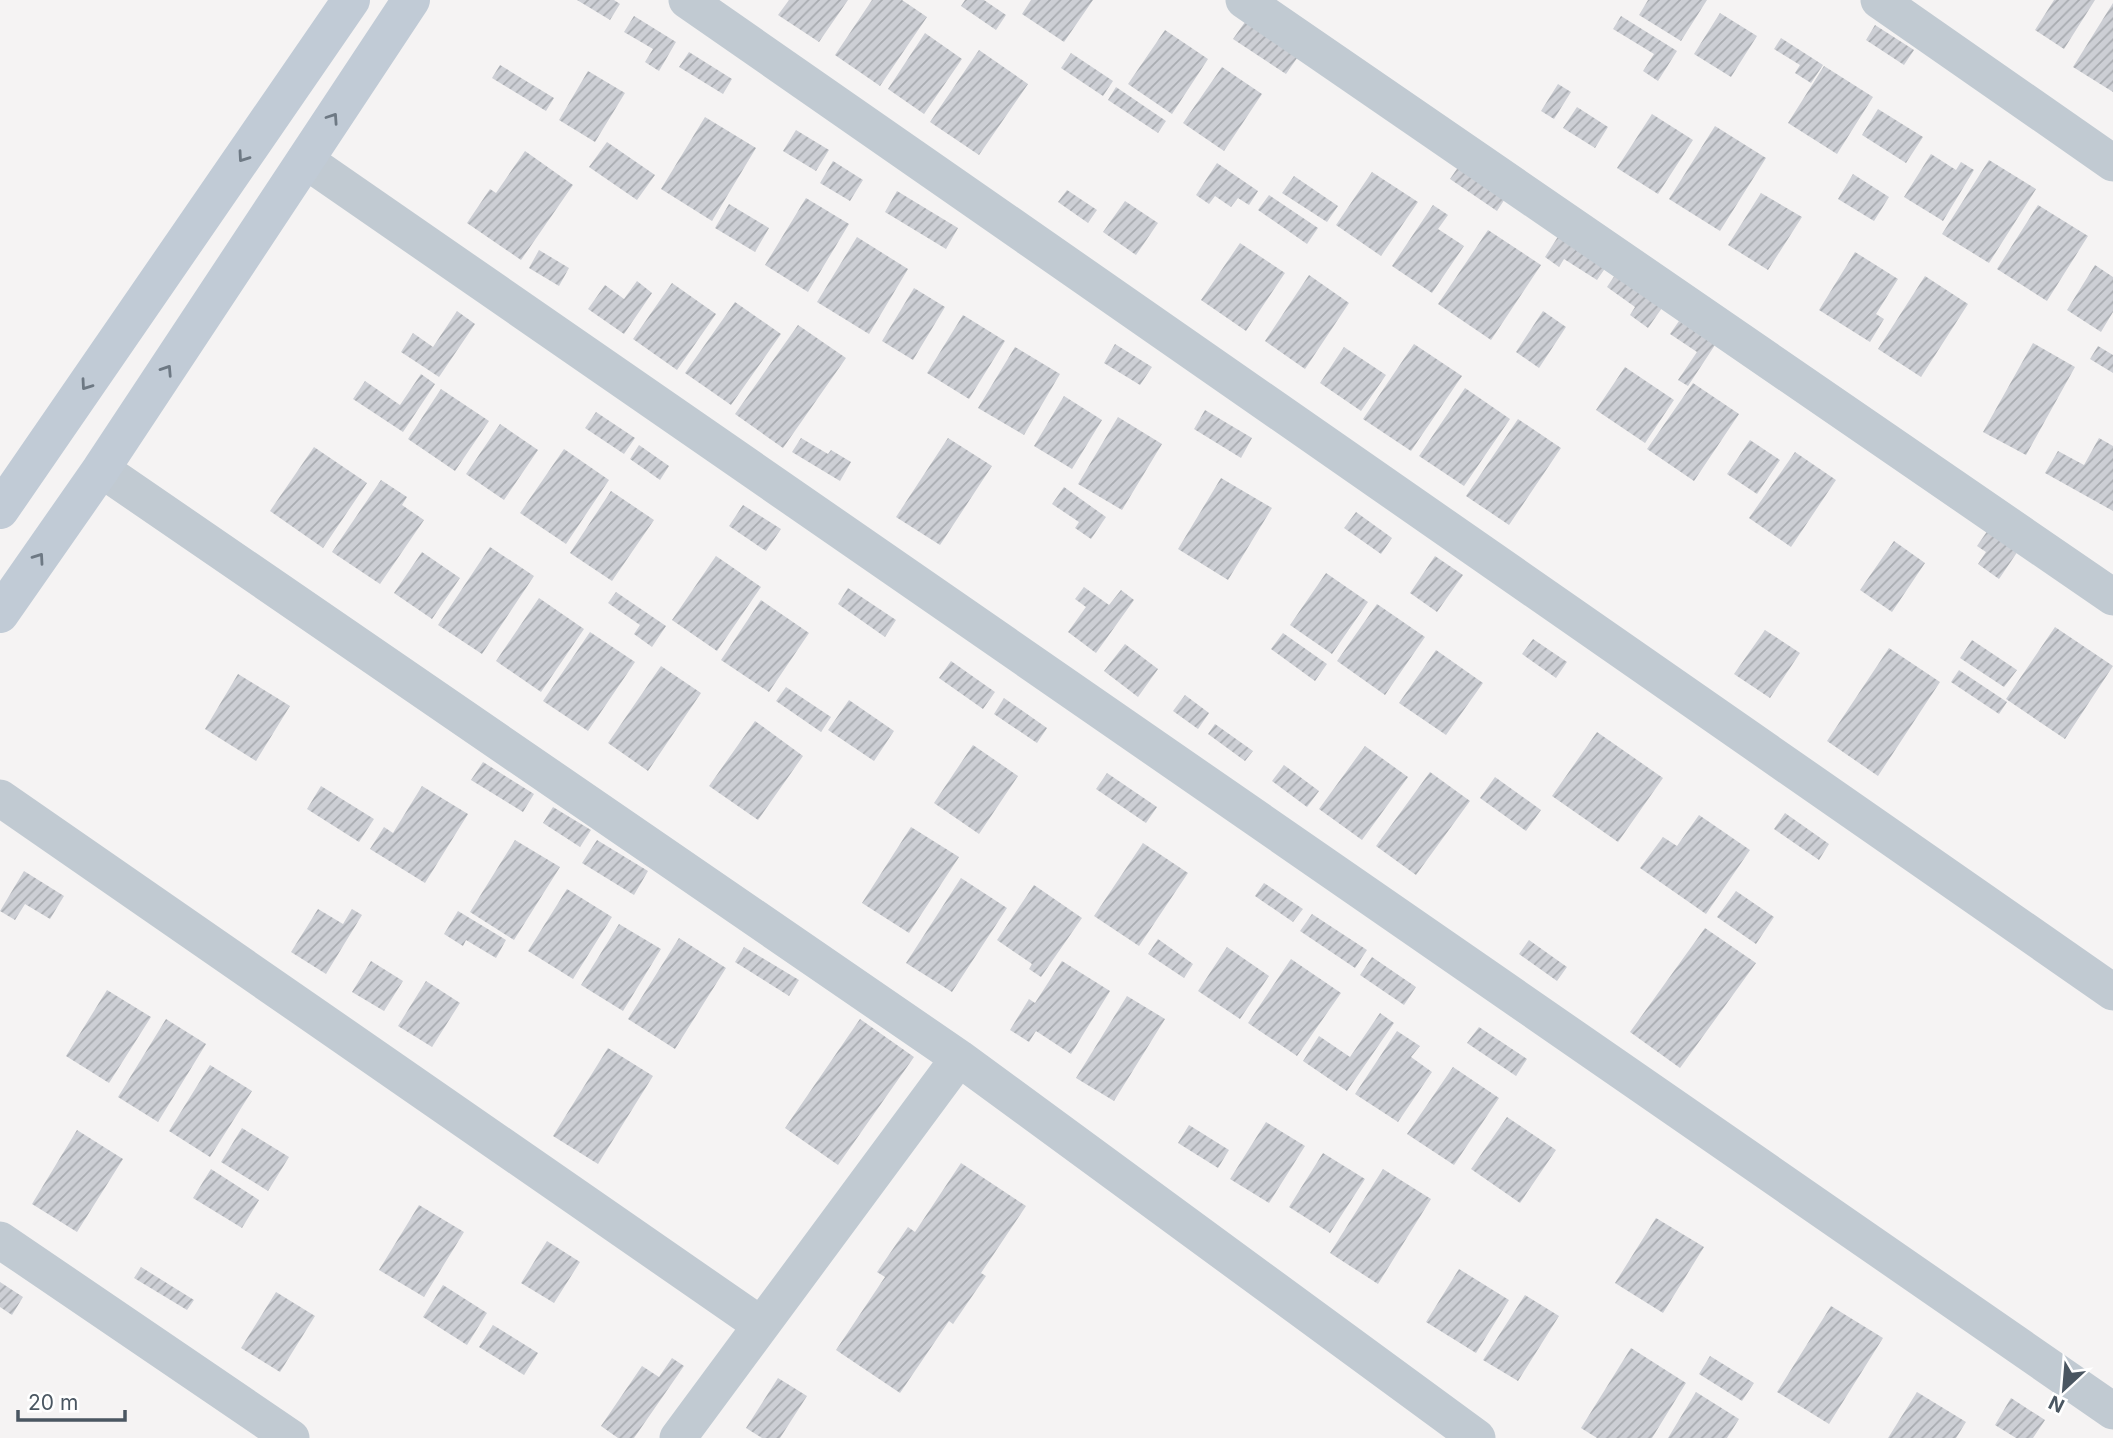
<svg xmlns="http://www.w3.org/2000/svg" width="2113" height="1438" font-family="Inter,sans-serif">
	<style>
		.building { fill: url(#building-hatch) }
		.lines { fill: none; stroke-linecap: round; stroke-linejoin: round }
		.street { stroke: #c1cad2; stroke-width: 37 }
		.secondary { stroke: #c1cbd6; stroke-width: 38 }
		.oneway { stroke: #6e7984 }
	</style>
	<defs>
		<pattern id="building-hatch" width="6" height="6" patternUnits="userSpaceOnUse" patternTransform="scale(1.75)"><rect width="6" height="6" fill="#cdcfd5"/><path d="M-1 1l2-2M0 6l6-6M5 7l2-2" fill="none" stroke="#a8abb0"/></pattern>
	</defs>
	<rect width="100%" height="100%" fill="#f5f3f3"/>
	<path class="building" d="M 577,0 L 614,0 L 620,4 L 610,20 Z
		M 789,0 L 848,0 L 819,42 L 778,15 Z
		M 872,0 L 902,0 L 927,17 L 880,86 L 835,55 Z
		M 965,0 L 984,0 L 1006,15 L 996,30 L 961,6 Z
		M 1031,0 L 1093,0 L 1064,42 L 1022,14 Z
		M 1648,0 L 1707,0 L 1681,41 L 1639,15 Z
		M 2054,0 L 2095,0 L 2064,49 L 2035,30 Z
		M 2113,3 L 2113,92 L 2073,67 Z
		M 1252,12 L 1304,48 L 1286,74 L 1233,39 Z
		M 1720,13 L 1757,36 L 1731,77 L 1694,54 Z
		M 634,16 L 676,42 L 659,71 L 645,62 L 653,49 L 624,32 Z
		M 1621,16 L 1677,51 L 1658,81 L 1643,71 L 1654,54 L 1613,29 Z
		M 1875,25 L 1914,50 L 1904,65 L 1866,40 Z
		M 1165,30 L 1208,59 L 1172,114 L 1128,84 Z
		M 925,33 L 962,59 L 924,114 L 888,89 Z
		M 1781,38 L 1823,65 L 1811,83 L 1795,73 L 1800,65 L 1774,49 Z
		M 979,50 L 1028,84 L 979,155 L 930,122 Z
		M 689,52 L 732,79 L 723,94 L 679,67 Z
		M 1071,53 L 1113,81 L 1103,96 L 1061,68 Z
		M 500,65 L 554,98 L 546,111 L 492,78 Z
		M 1824,66 L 1873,97 L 1837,154 L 1788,123 Z
		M 1222,67 L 1262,94 L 1224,151 L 1183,123 Z
		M 588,71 L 625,93 L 595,142 L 559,120 Z
		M 1558,84 L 1571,92 L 1554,119 L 1541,111 Z
		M 1116,87 L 1166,121 L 1158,133 L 1108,100 Z
		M 1577,107 L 1608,127 L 1595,148 L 1563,128 Z
		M 1878,109 L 1923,137 L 1906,163 L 1862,135 Z
		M 1652,114 L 1693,140 L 1658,194 L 1617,168 Z
		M 705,117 L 756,148 L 712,221 L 661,189 Z
		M 1715,126 L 1766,158 L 1720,231 L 1669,199 Z
		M 796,130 L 829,150 L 816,171 L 783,151 Z
		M 607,142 L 655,175 L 637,200 L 589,167 Z
		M 525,151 L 573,185 L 521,260 L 467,223 L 490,189 L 496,193 Z
		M 1931,154 L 1956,170 L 1961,162 L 1974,170 L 1943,221 L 1904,197 Z
		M 1465,157 L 1512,188 L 1497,211 L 1450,179 Z
		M 1989,160 L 2036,189 L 1989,263 L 1942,234 Z
		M 833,161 L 863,180 L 850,201 L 820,183 Z
		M 1217,163 L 1258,191 L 1249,205 L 1238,198 L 1231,207 L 1215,196 L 1209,204 L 1196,195 Z
		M 1372,172 L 1418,202 L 1381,256 L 1336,225 Z
		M 1853,174 L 1889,197 L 1874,221 L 1838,199 Z
		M 1294,176 L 1338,206 L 1327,222 L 1282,193 Z
		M 1067,190 L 1097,210 L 1088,223 L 1058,202 Z
		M 897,191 L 958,228 L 946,249 L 885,212 Z
		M 1761,193 L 1802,217 L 1768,270 L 1728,245 Z
		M 1269,195 L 1318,228 L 1307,244 L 1258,210 Z
		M 806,198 L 849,224 L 808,292 L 765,265 Z
		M 1125,201 L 1158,223 L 1136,255 L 1103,232 Z
		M 729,204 L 769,228 L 755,252 L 715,228 Z
		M 1433,205 L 1448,215 L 1438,229 L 1464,246 L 1432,293 L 1392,266 Z
		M 2038,205 L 2088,236 L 2047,301 L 1997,269 Z
		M 1488,230 L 1541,265 L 1491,340 L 1438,304 Z
		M 1559,235 L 1606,267 L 1597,280 L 1564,259 L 1559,267 L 1545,257 Z
		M 857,237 L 908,269 L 869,334 L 817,302 Z
		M 1240,243 L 1285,273 L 1246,331 L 1201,300 Z
		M 539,250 L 569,268 L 559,286 L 529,268 Z
		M 1855,252 L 1898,279 L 1876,314 L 1884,319 L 1870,342 L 1819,310 Z
		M 2095,265 L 2113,277 L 2113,312 L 2101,332 L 2067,310 Z
		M 1309,275 L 1349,303 L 1305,369 L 1265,341 Z
		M 1615,275 L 1662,308 L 1648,328 L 1630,315 L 1635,307 L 1607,287 Z
		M 1925,276 L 1968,304 L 1921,377 L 1878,349 Z
		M 637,281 L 652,293 L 624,334 L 588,309 L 605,285 L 624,299 Z
		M 672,283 L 716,314 L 677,370 L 633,339 Z
		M 914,288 L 945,307 L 913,360 L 882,341 Z
		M 735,302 L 781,334 L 731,405 L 685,373 Z
		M 457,311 L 475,324 L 439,377 L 401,352 L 413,333 L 433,347 Z
		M 1543,311 L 1566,327 L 1539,368 L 1516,352 Z
		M 963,315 L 1005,341 L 969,399 L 927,373 Z
		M 1679,321 L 1715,345 L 1688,386 L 1678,380 L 1697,352 L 1670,334 Z
		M 798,325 L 846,358 L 783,448 L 735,414 Z
		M 2033,343 L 2075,367 L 2026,455 L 1983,432 Z
		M 1115,344 L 1152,367 L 1140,385 L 1104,363 Z
		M 1414,344 L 1462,376 L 1411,451 L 1363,419 Z
		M 2098,346 L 2113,355 L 2113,373 L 2090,359 Z
		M 1015,347 L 1060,374 L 1024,435 L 978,408 Z
		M 1344,347 L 1386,375 L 1361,411 L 1320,383 Z
		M 1625,367 L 1674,400 L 1645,443 L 1596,410 Z
		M 421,374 L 435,384 L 403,432 L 353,399 L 365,381 L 400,405 Z
		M 1693,383 L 1739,414 L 1694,481 L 1647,449 Z
		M 1465,388 L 1510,419 L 1464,486 L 1419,456 Z
		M 441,389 L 489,421 L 455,471 L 408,439 Z
		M 1064,396 L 1102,420 L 1072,469 L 1034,446 Z
		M 1205,410 L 1252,438 L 1241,458 L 1194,429 Z
		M 596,412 L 635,438 L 624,454 L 585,428 Z
		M 1118,417 L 1162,444 L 1122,510 L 1078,484 Z
		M 1518,419 L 1561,448 L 1509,525 L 1466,496 Z
		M 500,424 L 538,450 L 504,500 L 466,474 Z
		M 801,438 L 828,454 L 831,450 L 851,462 L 840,481 L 792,452 Z
		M 948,438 L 992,466 L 940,545 L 896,517 Z
		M 2099,438 L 2113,446 L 2113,511 L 2045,473 L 2058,451 L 2084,465 Z
		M 1750,440 L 1780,460 L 1757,494 L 1727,474 Z
		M 639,445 L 669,466 L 660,480 L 630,459 Z
		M 314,447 L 367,483 L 323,548 L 270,511 Z
		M 564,449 L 609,480 L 566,544 L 520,513 Z
		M 1795,452 L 1836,480 L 1791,547 L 1749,518 Z
		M 1221,478 L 1272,508 L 1228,580 L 1178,549 Z
		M 381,480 L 407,497 L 402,505 L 424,520 L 380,584 L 332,552 Z
		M 1064,487 L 1106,517 L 1091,539 L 1075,528 L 1079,522 L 1052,504 Z
		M 611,491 L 654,520 L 612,581 L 570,553 Z
		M 743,505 L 781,529 L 766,551 L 729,526 Z
		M 1356,512 L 1392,538 L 1381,554 L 1344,528 Z
		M 1988,530 L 2018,551 L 1999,579 L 1978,564 L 1986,552 L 1977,546 Z
		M 1894,541 L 1925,563 L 1892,612 L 1860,590 Z
		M 490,547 L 534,576 L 482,654 L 438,625 Z
		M 422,552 L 460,578 L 432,619 L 394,593 Z
		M 716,556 L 761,587 L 717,651 L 672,620 Z
		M 1435,556 L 1463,575 L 1437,612 L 1410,593 Z
		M 1326,573 L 1368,602 L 1332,654 L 1290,625 Z
		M 1084,587 L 1109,605 L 1121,590 L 1134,600 L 1096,653 L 1068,632 L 1086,607 L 1075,599 Z
		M 848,588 L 896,620 L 885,637 L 838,604 Z
		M 616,592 L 666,626 L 652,647 L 634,634 L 640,625 L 608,603 Z
		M 539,598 L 584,629 L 541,692 L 496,661 Z
		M 761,600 L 809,633 L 769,692 L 721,660 Z
		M 1377,604 L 1425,637 L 1385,695 L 1337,661 Z
		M 2055,627 L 2113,666 L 2065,739 L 2006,699 Z
		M 1765,630 L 1800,653 L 1770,698 L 1734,674 Z
		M 590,632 L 635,662 L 588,731 L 543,701 Z
		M 1283,633 L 1327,664 L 1315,681 L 1271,649 Z
		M 1533,639 L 1567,662 L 1556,678 L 1522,654 Z
		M 1972,640 L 2017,670 L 2004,687 L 1960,658 Z
		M 1125,644 L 1158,669 L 1138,697 L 1104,671 Z
		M 1889,648 L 1940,682 L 1878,776 L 1827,741 Z
		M 1436,650 L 1483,683 L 1446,735 L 1399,703 Z
		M 951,661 L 995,692 L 983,709 L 939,678 Z
		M 661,666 L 701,693 L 648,771 L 608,743 Z
		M 1959,670 L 2007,702 L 1999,714 L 1951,682 Z
		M 238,674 L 290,706 L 256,761 L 205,729 Z
		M 786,687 L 831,717 L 821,732 L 776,701 Z
		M 1185,695 L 1209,713 L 1198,729 L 1173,711 Z
		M 1004,698 L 1047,728 L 1037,743 L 994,714 Z
		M 849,700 L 894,731 L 874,761 L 828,730 Z
		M 755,721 L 803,756 L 758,820 L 709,786 Z
		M 1215,724 L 1253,751 L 1245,761 L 1208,734 Z
		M 1597,732 L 1663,778 L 1618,842 L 1552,796 Z
		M 973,745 L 1018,776 L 979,834 L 934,803 Z
		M 1365,746 L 1408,777 L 1362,840 L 1319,809 Z
		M 483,762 L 534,794 L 523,812 L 471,780 Z
		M 1284,765 L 1319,791 L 1307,807 L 1272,781 Z
		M 1430,772 L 1470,801 L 1416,875 L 1376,846 Z
		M 1107,773 L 1157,807 L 1146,823 L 1096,789 Z
		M 1495,777 L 1541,810 L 1526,831 L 1480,798 Z
		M 321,786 L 374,819 L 359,842 L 307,809 Z
		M 422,786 L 468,814 L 425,883 L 370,849 L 384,827 L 393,833 Z
		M 553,807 L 591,830 L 580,847 L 543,823 Z
		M 1785,813 L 1829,844 L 1819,860 L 1774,829 Z
		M 1699,815 L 1750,850 L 1706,914 L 1640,868 L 1663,837 L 1677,846 Z
		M 911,827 L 959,857 L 909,933 L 862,903 Z
		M 515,840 L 560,867 L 514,940 L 470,912 Z
		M 597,840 L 648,871 L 634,895 L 582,863 Z
		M 1143,843 L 1188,873 L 1139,946 L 1094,916 Z
		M 24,871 L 64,896 L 50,919 L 25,904 L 15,920 L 0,911 Z
		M 961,878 L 1007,908 L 952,992 L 906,963 Z
		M 1264,883 L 1303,909 L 1293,922 L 1255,896 Z
		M 1034,885 L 1082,918 L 1041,977 L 1029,969 L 1032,964 L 997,940 Z
		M 567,889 L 612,917 L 573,979 L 528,951 Z
		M 1736,891 L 1774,917 L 1756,944 L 1717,917 Z
		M 318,909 L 343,924 L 352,909 L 362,915 L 326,974 L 291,952 Z
		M 458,911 L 506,940 L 496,958 L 466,940 L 463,946 L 444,934 Z
		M 1312,914 L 1367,950 L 1355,968 L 1300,931 Z
		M 619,924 L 661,949 L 623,1011 L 581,985 Z
		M 1705,928 L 1756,963 L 1680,1068 L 1630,1032 Z
		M 679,938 L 726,968 L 675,1049 L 628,1019 Z
		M 1158,939 L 1193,964 L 1184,978 L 1148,954 Z
		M 1529,940 L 1567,967 L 1557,981 L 1519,954 Z
		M 744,947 L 799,980 L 789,996 L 735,962 Z
		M 1227,947 L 1269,976 L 1240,1019 L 1198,991 Z
		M 1372,957 L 1416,987 L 1404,1005 L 1360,975 Z
		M 1291,959 L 1341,993 L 1297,1056 L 1248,1023 Z
		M 371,961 L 403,981 L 384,1011 L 352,992 Z
		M 1062,961 L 1110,991 L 1071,1054 L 1036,1031 L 1029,1042 L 1010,1030 L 1029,999 L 1035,1003 Z
		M 426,981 L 460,1003 L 432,1047 L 398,1026 Z
		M 107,990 L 151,1017 L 109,1083 L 66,1056 Z
		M 1127,996 L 1165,1019 L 1114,1101 L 1076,1078 Z
		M 1380,1013 L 1394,1023 L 1347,1091 L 1303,1061 L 1319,1036 L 1350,1057 Z
		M 166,1019 L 206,1044 L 158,1122 L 118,1097 Z
		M 860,1019 L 914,1057 L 838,1165 L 785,1128 Z
		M 1479,1027 L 1527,1059 L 1516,1076 L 1467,1043 Z
		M 1397,1031 L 1420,1046 L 1411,1057 L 1432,1072 L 1398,1122 L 1355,1094 Z
		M 608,1048 L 653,1076 L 598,1164 L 553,1136 Z
		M 210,1065 L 252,1091 L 210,1157 L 169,1131 Z
		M 1453,1067 L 1499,1098 L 1454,1165 L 1407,1134 Z
		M 1507,1117 L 1556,1150 L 1520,1203 L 1471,1169 Z
		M 1266,1122 L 1305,1146 L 1269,1203 L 1230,1179 Z
		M 1189,1125 L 1229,1150 L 1218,1168 L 1178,1143 Z
		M 242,1128 L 289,1157 L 268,1191 L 221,1162 Z
		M 77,1130 L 123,1159 L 77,1232 L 32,1204 Z
		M 1323,1153 L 1365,1179 L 1330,1233 L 1289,1207 Z
		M 961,1163 L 1026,1206 L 981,1273 L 986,1276 L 953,1324 L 949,1321 L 900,1393 L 836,1350 L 885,1277 L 877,1272 L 908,1227 L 915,1232 Z
		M 211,1169 L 259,1200 L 242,1228 L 193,1198 Z
		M 1383,1169 L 1431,1199 L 1378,1284 L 1330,1253 Z
		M 419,1205 L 464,1232 L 424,1297 L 379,1270 Z
		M 1656,1218 L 1704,1247 L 1663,1313 L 1615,1283 Z
		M 547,1241 L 580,1262 L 554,1303 L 521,1283 Z
		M 141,1267 L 194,1300 L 187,1310 L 134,1278 Z
		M 1459,1269 L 1509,1300 L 1476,1353 L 1426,1322 Z
		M 0,1282 L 23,1297 L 12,1315 L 0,1307 Z
		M 443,1285 L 487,1313 L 467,1345 L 423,1317 Z
		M 276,1292 L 315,1316 L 280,1372 L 241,1348 Z
		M 1525,1295 L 1559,1316 L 1518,1381 L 1483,1360 Z
		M 1831,1306 L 1883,1338 L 1829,1424 L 1777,1392 Z
		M 493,1325 L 538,1353 L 524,1375 L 479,1347 Z
		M 1631,1348 L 1686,1383 L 1652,1438 L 1597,1438 L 1581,1428 Z
		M 1710,1356 L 1754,1383 L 1742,1401 L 1699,1374 Z
		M 672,1358 L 684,1366 L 634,1438 L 618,1438 L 601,1426 L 642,1366 L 659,1377 Z
		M 778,1378 L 807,1396 L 780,1438 L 762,1438 L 746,1428 Z
		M 1696,1392 L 1739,1419 L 1727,1438 L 1668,1438 Z
		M 1917,1392 L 1966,1422 L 1956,1438 L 1888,1438 Z
		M 2011,1398 L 2045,1420 L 2033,1438 L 2016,1438 L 1995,1425 Z"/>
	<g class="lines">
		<path class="street" d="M 687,0 L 2113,992
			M 1244,0 L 2113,597
			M 1879,0 L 2113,163
			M 305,160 L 2113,1411
			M 101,469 L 959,1058 L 1477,1438
			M 0,798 L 761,1325
			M 0,1240 L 291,1438
			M 678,1438 L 959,1058"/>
		<path class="secondary" d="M 0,510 L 351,0
			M 0,614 L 101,469 L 411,0"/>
	</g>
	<defs><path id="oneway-chevron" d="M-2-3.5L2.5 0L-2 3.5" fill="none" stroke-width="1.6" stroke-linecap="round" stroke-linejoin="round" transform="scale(1.75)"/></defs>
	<g class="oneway">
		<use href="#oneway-chevron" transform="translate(333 118) rotate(-56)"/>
		<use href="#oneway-chevron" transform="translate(243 157) rotate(125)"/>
		<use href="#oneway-chevron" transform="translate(167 370) rotate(-57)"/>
		<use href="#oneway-chevron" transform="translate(86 385) rotate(125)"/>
		<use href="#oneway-chevron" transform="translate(39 558) rotate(-55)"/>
	</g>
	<g transform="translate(2064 1389) rotate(206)" stroke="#ffffff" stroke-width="5" paint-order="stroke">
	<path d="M0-5L12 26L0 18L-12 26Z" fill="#4a5661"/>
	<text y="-10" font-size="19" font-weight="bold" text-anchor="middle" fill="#4a5661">N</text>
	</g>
	<path d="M18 1410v10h107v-10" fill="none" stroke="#4a5661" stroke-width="3.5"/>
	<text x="28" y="1410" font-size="21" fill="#4a5661" stroke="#ffffff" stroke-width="5" paint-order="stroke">20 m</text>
</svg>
